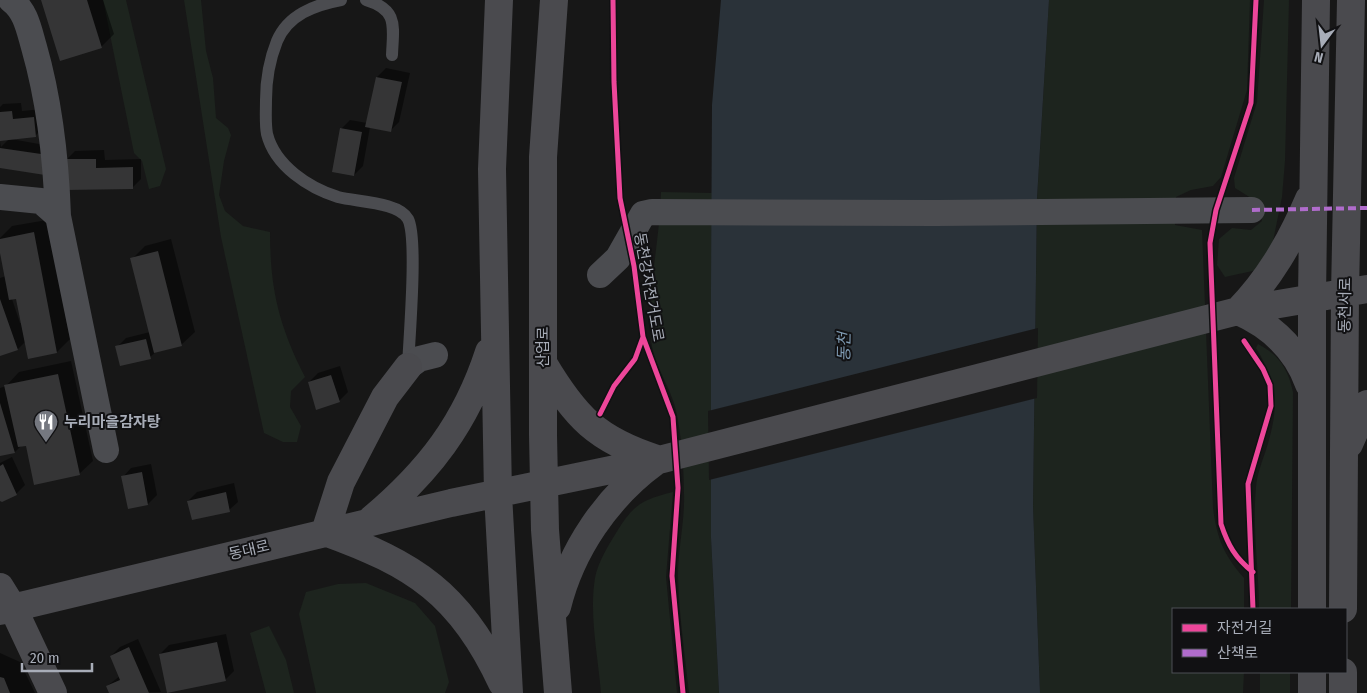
<svg xmlns="http://www.w3.org/2000/svg" width="1367" height="693" font-family="'Fira Sans Condensed','Noto Sans KR',sans-serif">
	<style>
		.green { fill: #1d241e }
		.water { fill: #2a3239 }
		.pier { fill: #171717 }
		.shadow { fill: #0007; fill-rule: evenodd }
		.building { fill: #353536 }
		.lines { fill: none; stroke-linecap: round; stroke-linejoin: round }
		.lane { stroke: #4b4c50; stroke-width: 12 }
		.street { stroke: #4b4c50; stroke-width: 26 }
		.secondary { stroke: #4a4a4e; stroke-width: 28 }
		.quiet { stroke: #b06ccc; stroke-width: 4; stroke-dasharray: 8 4; stroke-linecap: butt }
		.cycleway-casing { stroke: #111113; stroke-width: 8 }
		.cycleway { stroke: #ed469a; stroke-width: 5 }
		.labels { text-anchor: middle; dominant-baseline: central; stroke-width: 4; stroke-linejoin: round; paint-order: stroke }
		.street-label { font-size: 15px; fill: #a8adb8; stroke: #111113 }
		.poi-label { font-size: 15px; font-weight: bold; fill: #a8adb8; stroke: #111113; text-anchor: start }
		.water-label { font-size: 16px; font-style: italic; fill: #7f9bb3; stroke: #111113 }
	</style>
	<rect width="100%" height="100%" fill="#171717"/>
	<path class="green" d="M 103,0 L 126,0 L 166,169 L 160,186 L 149,189 L 142,161 L 134,153 Z
		M 184,0 L 201,0 L 206,51 L 213,78 L 216,118 L 228,128 L 231,135 L 224,161 L 219,195 L 225,211 L 243,226 L 270,232 C 270,289 279,326 305,377 L 291,391 L 290,407 L 301,426 L 297,442 L 283,442 L 264,433 L 221,237 Z
		M 1049,0 L 1250,0 L 1247,90 L 1221,177 L 1213,186 L 1191,190 L 1176,197 L 1175,225 L 1202,230 L 1213,508 C 1217,539 1224,555 1244,578 L 1244,609 L 1173,609 L 1173,672 L 1244,672 L 1243,693 L 1040,693 L 1033,506 L 1037,198 Z
		M 1264,0 L 1289,0 L 1285,161 L 1282,197 L 1272,246 L 1257,270 L 1225,277 L 1217,265 L 1219,239 L 1232,228 L 1251,230 L 1262,221 L 1259,203 L 1235,188 L 1234,178 L 1257,102 Z
		M 661,192 L 712,193 L 711,538 L 719,693 L 689,693 C 685,654 679,615 678,576 C 678,548 685,521 684,493 C 684,469 681,426 674,403 C 667,381 653,363 651,339 C 647,289 660,241 661,192 Z
		M 1258,344 C 1279,355 1288,369 1293,392 L 1291,609 L 1259,609 C 1259,569 1252,527 1256,487 C 1257,474 1262,462 1266,450 C 1279,408 1279,386 1256,348 Z
		M 673,492 L 666,577 L 677,693 L 601,693 C 598,656 589,615 595,578 C 598,562 608,546 616,533 C 634,504 641,500 673,492 Z
		M 366,583 L 415,603 L 435,626 L 449,682 L 445,693 L 316,693 L 299,614 L 306,592 L 338,584 Z
		M 269,626 L 286,660 L 294,693 L 266,693 L 250,633 Z
		M 1260,672 L 1290,672 L 1290,693 L 1260,693 Z"/>
	<path class="water" d="M 721,0 L 1049,0 L 1037,198 L 1033,506 L 1040,693 L 719,693 L 711,538 L 711,290 L 712,105 Z"/>
	<path class="pier" d="M 1038,328 L 1037,398 L 709,480 L 708,411 Z"/>
	<path class="shadow" d="M 43,0 L 103,0 L 114,34 L 101,47 Z
		M 386,68 L 410,73 L 399,122 L 390,131 L 370,127 L 363,166 L 354,175 L 341,129 L 350,120 L 367,123 L 377,77 Z
		M 21,103 L 22,111 L 43,109 L 44,127 L 35,136 L 11,139 L 56,147 L 53,165 L 0,168 L 0,142 L 1,147 L 9,139 L 0,140 L 0,107 L 3,104 Z
		M 104,150 L 105,160 L 141,159 L 141,179 L 132,188 L 66,160 L 75,151 Z
		M 47,220 L 70,339 L 57,352 L 26,341 L 18,349 L 0,355 L 0,278 L 6,276 L 0,238 L 12,226 ZM 17,298 L 22,323 L 20,323 L 12,299 Z
		M 171,239 L 195,332 L 181,345 L 157,351 L 150,357 L 117,347 L 126,338 L 150,332 L 132,259 L 145,246 Z
		M 71,361 L 93,461 L 79,474 L 27,445 L 21,446 L 15,452 L 0,455 L 0,388 L 6,386 L 19,372 Z
		M 340,366 L 348,392 L 339,401 L 309,382 L 318,373 Z
		M 12,457 L 25,485 L 16,494 L 0,500 L 0,463 Z
		M 151,464 L 157,495 L 148,504 L 129,507 L 123,477 L 131,468 Z
		M 234,483 L 238,502 L 229,510 L 188,501 L 197,492 Z
		M 226,634 L 234,671 L 225,680 L 160,654 L 169,645 Z
		M 138,639 L 161,692 L 110,693 L 107,686 L 120,676 L 111,656 L 120,647 Z
		M 0,653 L 20,662 L 35,693 L 0,693 Z"/>
	<path class="building" d="M 41,0 L 87,0 L 102,48 L 60,61 Z
		M 376,77 L 402,82 L 391,132 L 365,127 Z
		M 12,111 L 13,119 L 34,117 L 36,137 L 0,141 L 0,112 Z
		M 340,128 L 362,132 L 354,176 L 332,172 Z
		M 0,148 L 48,155 L 45,175 L 0,168 Z
		M 65,159 L 96,159 L 96,168 L 133,167 L 133,189 L 65,190 Z
		M 34,232 L 57,353 L 28,359 L 16,299 L 9,300 L 0,253 L 0,239 Z
		M 158,251 L 182,346 L 154,353 L 130,258 Z
		M 0,299 L 18,350 L 0,356 Z
		M 146,339 L 151,359 L 120,366 L 115,346 Z
		M 58,374 L 80,475 L 34,485 L 26,446 L 18,447 L 4,385 Z
		M 331,375 L 340,402 L 316,410 L 308,382 Z
		M 0,403 L 15,453 L 0,456 Z
		M 3,464 L 17,495 L 2,502 L 0,501 L 0,466 Z
		M 142,472 L 148,505 L 128,509 L 121,476 Z
		M 226,492 L 230,512 L 192,520 L 187,501 Z
		M 217,642 L 226,681 L 167,693 L 159,654 Z
		M 129,647 L 149,693 L 109,693 L 106,686 L 120,680 L 110,656 Z
		M 0,677 L 4,678 L 10,693 L 0,693 Z"/>
	<g class="lines">
		<path class="lane" d="M 341,0 C 314,5 288,15 277,41 C 269,61 266,79 266,100 C 266,112 265,123 267,134 C 275,166 309,188 338,197 C 357,202 399,202 408,219 C 418,238 409,339 408,367
			M 366,0 C 399,10 393,27 392,55"/>
		<path class="street" d="M 11,0 C 26,11 29,30 34,47 C 50,103 56,158 58,216
			M 0,197 L 41,201 L 58,216 L 106,450
			M 600,275 L 618,258 L 643,214 L 652,212 L 936,213 L 1252,210
			M 408,367 L 419,359 L 435,355"/>
		<path class="secondary" d="M 499,0 L 492,169 L 498,494 L 509,693
			M 554,0 L 543,157 L 543,435 L 545,530 L 558,693
			M 1238,311 C 1270,278 1291,241 1309,199
			M 1238,311 C 1272,326 1297,350 1309,384
			M 543,363 C 575,417 597,440 657,459
			M 408,367 L 385,397 L 341,482 L 325,532 C 414,564 461,594 502,683
			M 1349,444 L 1367,404
			M 372,519 C 429,471 466,423 489,352
			M 0,587 L 13,608 L 53,693
			M 557,607 C 571,550 607,497 655,462
			M 1312,609 L 1312,298 L 1316,0
			M 1343,609 L 1345,293 L 1351,0
			M 0,611 L 451,503 L 659,460 L 1238,311 L 1367,289
			M 1312,672 L 1312,693
			M 1343,693 L 1343,672"/>
		<path class="quiet" d="M 1252,210 L 1367,208"/>
		<defs>
			<path id="cycleway" d="M 613,0 L 614,82 L 620,198 L 634,266 L 643,337 L 673,417 L 678,488 L 672,576 L 683,693
				M 1244,341 L 1263,369 L 1270,385 L 1271,406 L 1248,484 L 1253,609
				M 600,414 L 614,386 L 635,359 L 643,337
				M 1253,572 C 1235,558 1228,545 1221,524 L 1210,243 L 1216,210 L 1251,103 L 1256,0"/>
		</defs>
		<use href="#cycleway" class="cycleway-casing"/>
		<use href="#cycleway" class="cycleway"/>
	</g>
	<defs>
		<symbol id="restaurant-pin" viewBox="-11 -11 22 30"><path d="M0 17L-7.5 6A9.5 9.5 0 1 1 7.5 6Z" fill="#757880" stroke="#111113"/><path d="M-5-6h1v4h1v-4h1v4h1v-4h1v5L-1.5 .5V6h-2V.5L-5-1ZM5-6V6H3V1.5H1.5Q1.5-4 5-6Z" fill="#fff"/></symbol>
	</defs>
	<g fill-rule="evenodd">
		<use href="#restaurant-pin" x="32" y="408" width="28" height="38"/>
	</g>
	<g class="labels">
		<g class="street-label">
			<text transform="translate(649 287) rotate(80)">동천강자전거도로</text>
			<text transform="translate(1345 305) rotate(-89)">동천서로</text>
			<text transform="translate(543 347) rotate(-90)">산업로</text>
			<text transform="translate(249 550) rotate(-13)">동대로</text>
		</g>
		<g class="poi-label">
			<text x="64" y="422">누리마을감자탕</text>
		</g>
		<g class="water-label">
			<text transform="translate(844 347) rotate(-89)">동천</text>
		</g>
	</g>
	<rect x="1172" y="608" width="175" height="65" fill="#111113" stroke="#4d4f55"/>
	<rect x="1182" y="624" width="25" height="8" fill="#ed469a" stroke="#4d4f55"/>
	<text x="1217" y="633" font-size="15" fill="#a8adb8">자전거길</text>
	<rect x="1182" y="649" width="25" height="8" fill="#b06ccc" stroke="#4d4f55"/>
	<text x="1217" y="658" font-size="15" fill="#a8adb8">산책로</text>
	<g transform="translate(1322 45) rotate(195)" stroke="#111113" stroke-width="4" paint-order="stroke">
	<path d="M0-4L9 19L0 12L-9 19Z" fill="#a8adb8"/>
	<text y="-8" font-size="14" font-weight="bold" text-anchor="middle" fill="#a8adb8">N</text>
	</g>
	<path d="M22 663v8h70v-8" fill="none" stroke="#a8adb8" stroke-width="2.5"/>
	<text x="30" y="663" font-size="15" fill="#a8adb8" stroke="#111113" stroke-width="4" paint-order="stroke">20 m</text>
</svg>
